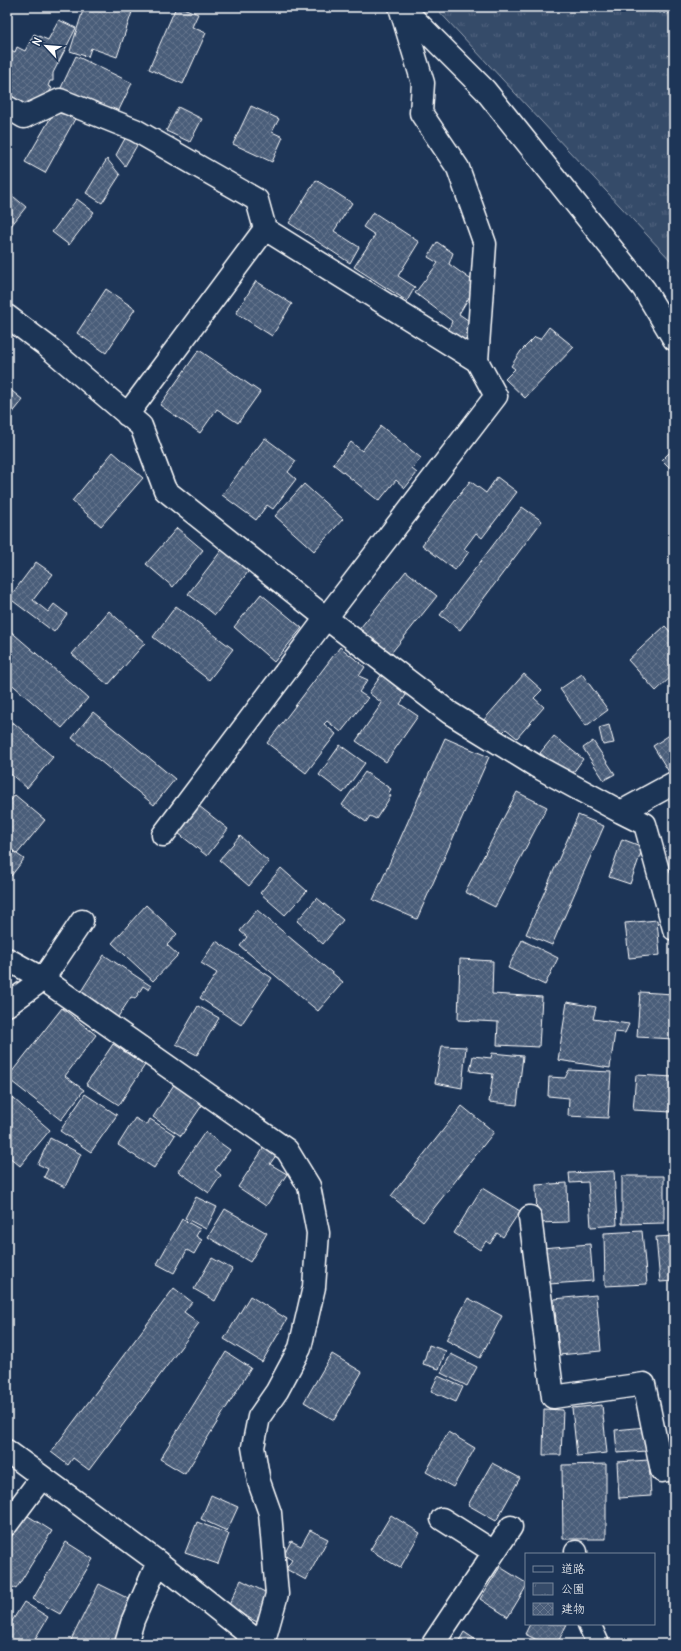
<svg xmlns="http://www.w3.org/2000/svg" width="681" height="1651" font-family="Delius,'Klee One',sans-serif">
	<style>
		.park { fill: url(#park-tufts); stroke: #9aa5b4 }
		.building { fill: url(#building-cross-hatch); stroke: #fff }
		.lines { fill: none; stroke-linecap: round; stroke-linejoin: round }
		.minor-casing { stroke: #fff; stroke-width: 25 }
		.tertiary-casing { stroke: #fff; stroke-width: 25 }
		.path { stroke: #fff; stroke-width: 2.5; stroke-dasharray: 1 3; stroke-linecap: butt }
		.minor { stroke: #1d3557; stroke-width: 22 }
		.tertiary { stroke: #1d3557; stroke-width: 22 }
	</style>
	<defs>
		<pattern id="park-tufts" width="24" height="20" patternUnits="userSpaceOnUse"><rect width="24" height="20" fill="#364b69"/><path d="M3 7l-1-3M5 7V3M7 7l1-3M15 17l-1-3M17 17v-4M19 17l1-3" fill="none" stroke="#546680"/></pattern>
		<pattern id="building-cross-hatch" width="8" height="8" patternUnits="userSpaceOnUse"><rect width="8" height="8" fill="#4a5d79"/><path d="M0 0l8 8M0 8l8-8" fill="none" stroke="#65758d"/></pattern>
	</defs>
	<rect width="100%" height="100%" fill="#1d3557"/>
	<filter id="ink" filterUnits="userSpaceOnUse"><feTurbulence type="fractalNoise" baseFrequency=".025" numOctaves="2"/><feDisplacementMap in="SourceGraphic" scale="8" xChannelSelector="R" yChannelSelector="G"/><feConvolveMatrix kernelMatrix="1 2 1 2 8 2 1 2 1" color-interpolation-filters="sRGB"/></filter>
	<g filter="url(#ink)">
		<path class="park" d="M 435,7 L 674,7 L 674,264 Z"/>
		<path class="building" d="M 84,7 L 128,7 L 133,9 L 117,57 L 91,48 L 88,57 L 70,51 Z
			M 176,7 L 181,7 L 198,14 L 192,27 L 206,33 L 183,84 L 149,69 Z
			M 59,20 L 76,28 L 53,73 L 53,81 L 50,81 L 48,86 L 52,88 L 40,106 L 35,106 L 7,102 L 7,48 L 15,52 L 17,47 L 25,51 L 34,34 L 48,40 Z
			M 76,56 L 132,83 L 116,116 L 60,90 Z
			M 251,106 L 279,119 L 272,132 L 283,137 L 272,162 L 233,144 Z
			M 178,107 L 202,119 L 190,142 L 166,131 Z
			M 54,112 L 76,117 L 45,173 L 25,162 Z
			M 128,133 L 140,140 L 125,166 L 116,155 Z
			M 107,159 L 120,175 L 102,203 L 86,193 Z
			M 316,180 L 352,203 L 334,231 L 359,247 L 350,263 L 289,223 Z
			M 8,192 L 26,207 L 7,231 L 7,194 Z
			M 77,199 L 94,212 L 69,245 L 52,232 Z
			M 373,212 L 419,242 L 398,276 L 415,287 L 407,301 L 354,267 L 375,235 L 363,227 Z
			M 437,242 L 453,253 L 449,264 L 477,284 L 459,314 L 478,327 L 467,346 L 448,332 L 452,321 L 415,293 L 438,263 L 428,257 Z
			M 256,281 L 292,304 L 272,336 L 236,313 Z
			M 106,289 L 135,309 L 106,353 L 77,333 Z
			M 549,327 L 574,347 L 525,398 L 505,379 L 515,369 L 511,366 L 521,351 L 535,337 L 540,339 Z
			M 199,350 L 260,392 L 238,423 L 217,409 L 200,433 L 160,405 Z
			M 7,387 L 23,400 L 7,420 Z
			M 381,426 L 421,458 L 412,469 L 417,473 L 405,488 L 396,480 L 379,501 L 333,464 L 351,442 L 362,451 Z
			M 265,438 L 296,461 L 288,472 L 296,479 L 273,509 L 267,505 L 256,520 L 222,495 Z
			M 674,448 L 674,472 L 662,460 Z
			M 113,452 L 143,478 L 101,526 L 72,501 Z
			M 497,477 L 517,492 L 482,538 L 476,533 L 464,549 L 469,552 L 455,570 L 422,545 L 470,481 L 486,493 Z
			M 304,484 L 343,519 L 314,551 L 275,516 Z
			M 522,507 L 542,521 L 460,630 L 440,615 Z
			M 177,528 L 203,550 L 173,587 L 146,564 Z
			M 224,547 L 251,568 L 215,615 L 188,594 Z
			M 36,562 L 53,574 L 33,600 L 48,612 L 54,604 L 67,614 L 54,632 L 9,598 Z
			M 406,571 L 437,596 L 388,657 L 357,632 Z
			M 261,594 L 302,628 L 274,662 L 234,627 Z
			M 176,606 L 233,649 L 209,680 L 153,637 Z
			M 109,611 L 145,643 L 108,685 L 72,654 Z
			M 665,626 L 674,636 L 674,674 L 656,691 L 628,660 Z
			M 8,629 L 88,698 L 62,728 L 7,680 Z
			M 340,647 L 365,667 L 359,676 L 368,680 L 359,692 L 368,698 L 341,732 L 327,721 L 324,724 L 336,734 L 306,773 L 267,743 Z
			M 382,674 L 408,692 L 400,704 L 418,716 L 386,762 L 356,741 L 382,703 L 369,693 Z
			M 524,674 L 542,690 L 534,698 L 544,707 L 517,738 L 506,729 L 499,736 L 482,722 Z
			M 582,674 L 608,710 L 586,726 L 560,689 Z
			M 93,712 L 175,779 L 154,805 L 72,738 Z
			M 7,717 L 53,757 L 27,788 L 7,771 Z
			M 609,725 L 614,743 L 603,745 L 599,728 Z
			M 674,732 L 674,768 L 669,772 L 653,746 Z
			M 554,736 L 583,759 L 570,777 L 540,753 Z
			M 445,738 L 489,757 L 417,919 L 373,900 Z
			M 593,741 L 615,774 L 604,780 L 583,748 Z
			M 340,745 L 365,763 L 343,793 L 319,775 Z
			M 365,772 L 391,789 L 388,794 L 391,796 L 376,819 L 370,816 L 366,822 L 342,805 Z
			M 517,792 L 547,807 L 495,907 L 465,892 Z
			M 15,795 L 45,820 L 17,854 L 7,845 L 7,805 Z
			M 199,806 L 228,829 L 207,856 L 178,833 Z
			M 578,815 L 604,826 L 552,945 L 526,934 Z
			M 240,836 L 269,862 L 249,886 L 219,860 Z
			M 622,839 L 643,847 L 630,884 L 609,877 Z
			M 7,847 L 24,859 L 11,876 L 7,873 Z
			M 281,868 L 307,891 L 285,915 L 260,893 Z
			M 317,898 L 343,920 L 323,944 L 297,921 Z
			M 146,905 L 177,934 L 167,945 L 178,955 L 153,981 L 112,943 Z
			M 257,910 L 343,982 L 318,1011 L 240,946 L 247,937 L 240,931 Z
			M 657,920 L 660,955 L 629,958 L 625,923 Z
			M 522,940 L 558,958 L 545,985 L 508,968 Z
			M 216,941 L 272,978 L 241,1025 L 200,998 L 217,973 L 201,963 Z
			M 104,955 L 151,986 L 149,990 L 143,986 L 135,999 L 131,997 L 116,1020 L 78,996 Z
			M 460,959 L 493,961 L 492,994 L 542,997 L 539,1047 L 497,1045 L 498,1022 L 458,1020 Z
			M 640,992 L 674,994 L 674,1039 L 637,1037 Z
			M 567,1002 L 596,1007 L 593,1019 L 629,1024 L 625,1033 L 615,1032 L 610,1068 L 558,1060 Z
			M 198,1006 L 219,1018 L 197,1055 L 176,1044 Z
			M 62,1008 L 96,1035 L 65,1076 L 84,1090 L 61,1120 L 7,1078 Z
			M 113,1044 L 145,1065 L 119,1105 L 86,1084 Z
			M 442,1046 L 466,1047 L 462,1088 L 435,1083 Z
			M 492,1053 L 523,1056 L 517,1105 L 489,1102 L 493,1074 L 470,1071 L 473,1056 L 491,1058 Z
			M 569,1070 L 611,1072 L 608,1118 L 568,1116 L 569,1098 L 548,1096 L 549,1077 L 565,1078 Z
			M 636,1075 L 674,1077 L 672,1112 L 633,1110 Z
			M 175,1083 L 205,1101 L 181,1136 L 153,1117 Z
			M 7,1093 L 50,1130 L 20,1166 L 7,1155 Z
			M 85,1094 L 117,1115 L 91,1152 L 60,1131 Z
			M 462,1106 L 494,1132 L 423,1222 L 391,1196 Z
			M 135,1118 L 147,1125 L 150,1119 L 175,1135 L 154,1168 L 118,1145 Z
			M 205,1132 L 230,1150 L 215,1170 L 221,1175 L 209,1193 L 178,1171 Z
			M 50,1138 L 81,1154 L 65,1187 L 44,1177 L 48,1169 L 38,1164 Z
			M 267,1143 L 279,1151 L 270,1164 L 287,1174 L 266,1206 L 238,1187 Z
			M 614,1171 L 617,1225 L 591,1227 L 588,1182 L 570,1183 L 569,1173 Z
			M 622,1176 L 664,1176 L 664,1223 L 622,1224 Z
			M 567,1183 L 568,1222 L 537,1223 L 536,1185 Z
			M 482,1188 L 520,1211 L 503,1237 L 497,1233 L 490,1244 L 486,1241 L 480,1250 L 454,1233 Z
			M 196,1197 L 217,1207 L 206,1229 L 185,1218 Z
			M 225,1209 L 267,1233 L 250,1262 L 208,1237 Z
			M 182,1219 L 200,1229 L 196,1236 L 202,1240 L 194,1254 L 187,1250 L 174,1273 L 157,1264 Z
			M 642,1231 L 647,1284 L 605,1286 L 604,1233 Z
			M 674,1236 L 674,1281 L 660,1282 L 656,1237 Z
			M 590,1244 L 593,1281 L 549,1284 L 542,1248 Z
			M 212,1258 L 232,1269 L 215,1301 L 194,1289 Z
			M 174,1288 L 192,1302 L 184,1312 L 199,1323 L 89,1470 L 73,1458 L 68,1465 L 51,1452 Z
			M 596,1295 L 601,1351 L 559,1355 L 554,1299 Z
			M 250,1296 L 287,1319 L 262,1362 L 224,1339 Z
			M 468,1298 L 502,1316 L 480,1358 L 446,1340 Z
			M 429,1345 L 446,1351 L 439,1369 L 423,1364 Z
			M 226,1352 L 251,1368 L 185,1474 L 160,1459 Z
			M 332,1354 L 362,1372 L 334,1420 L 304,1402 Z
			M 451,1354 L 477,1367 L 467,1386 L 441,1373 Z
			M 438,1376 L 463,1387 L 456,1402 L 431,1391 Z
			M 602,1405 L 607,1453 L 577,1456 L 572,1408 Z
			M 544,1409 L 563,1410 L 561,1455 L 543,1455 Z
			M 646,1427 L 647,1451 L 617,1453 L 615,1430 Z
			M 448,1432 L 475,1448 L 453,1487 L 426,1472 Z
			M 649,1460 L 651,1496 L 619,1498 L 617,1462 Z
			M 492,1463 L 520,1478 L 496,1521 L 468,1505 Z
			M 606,1464 L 606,1539 L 563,1539 L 562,1465 Z
			M 211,1495 L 238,1507 L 227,1531 L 201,1519 Z
			M 25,1514 L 52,1531 L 16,1589 L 7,1584 L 7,1544 Z
			M 391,1515 L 420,1533 L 400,1568 L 370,1550 Z
			M 197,1522 L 229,1534 L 218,1564 L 185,1553 Z
			M 310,1530 L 328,1539 L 306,1580 L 286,1569 L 292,1560 L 284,1555 L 291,1541 L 301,1546 Z
			M 66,1542 L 93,1559 L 60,1614 L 33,1599 Z
			M 500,1567 L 526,1583 L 526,1587 L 508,1617 L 480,1599 Z
			M 241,1580 L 273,1596 L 259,1623 L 228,1607 Z
			M 99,1584 L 137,1603 L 116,1644 L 69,1644 Z
			M 24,1602 L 48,1617 L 32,1644 L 11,1644 L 7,1642 L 7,1629 Z
			M 530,1624 L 567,1624 L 557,1644 L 545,1644 L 525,1634 Z
			M 464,1632 L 482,1644 L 457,1644 Z"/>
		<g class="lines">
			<defs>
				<path id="minor" d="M 400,7 L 423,83 L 421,113 L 458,168 L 485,244 L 477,361
					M 7,107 L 24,117 L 60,100 L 135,130 L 257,200 L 265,229
					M 7,316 L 48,347 L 141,426 L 165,490 L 326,618 L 450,713 L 536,766 L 621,812 L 645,824 L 674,929
					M 127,415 L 265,229 L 477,361 L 496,396 L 326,618 L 163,835
					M 621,812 L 674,783
					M 7,959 L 43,979 L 287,1150 L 309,1186 L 318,1233 L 314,1287 L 300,1348 L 277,1391 L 259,1417 L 253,1447 L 259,1482 L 270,1513 L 277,1594 L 263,1644
					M 7,1005 L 43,979 L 82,921
					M 530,1217 L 553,1397 L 644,1384 L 662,1471 L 674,1469
					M 7,1451 L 158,1562 L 261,1644
					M 442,1519 L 494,1552
					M 7,1524 L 42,1477
					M 576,1552 L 576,1554
					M 589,1624 L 598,1644
					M 126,1644 L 133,1620 L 158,1562
					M 433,1644 L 511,1527"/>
				<path id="tertiary" d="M 402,7 L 485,90 L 644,289 L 674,339"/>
			</defs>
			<use href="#minor" class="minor-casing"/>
			<use href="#tertiary" class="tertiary-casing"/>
			<path class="path" d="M 620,7 L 674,14"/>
			<use href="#minor" class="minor"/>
			<use href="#tertiary" class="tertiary"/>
		</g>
	</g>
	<rect width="681" height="1651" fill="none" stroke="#1d3557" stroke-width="24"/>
	<rect x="12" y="12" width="657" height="1627" fill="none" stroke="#fff" stroke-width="1.5" filter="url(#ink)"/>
	<rect x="525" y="1553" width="130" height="72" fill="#1d3557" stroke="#77869a"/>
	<rect x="533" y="1566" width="20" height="6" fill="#1d3557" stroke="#77869a"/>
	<text x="561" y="1573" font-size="12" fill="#ffffff">道路</text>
	<rect x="533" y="1583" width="20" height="12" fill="url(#park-tufts)" stroke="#77869a"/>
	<text x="561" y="1593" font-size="12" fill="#ffffff">公園</text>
	<rect x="533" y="1603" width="20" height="12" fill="url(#building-cross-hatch)" stroke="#77869a"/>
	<text x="561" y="1613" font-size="12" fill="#ffffff">建物</text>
	<g transform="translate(46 46) rotate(296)" stroke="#1d3557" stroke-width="3" paint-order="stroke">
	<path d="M0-3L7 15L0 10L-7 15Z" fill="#ffffff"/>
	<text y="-6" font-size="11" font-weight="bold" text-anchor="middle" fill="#ffffff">N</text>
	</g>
</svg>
